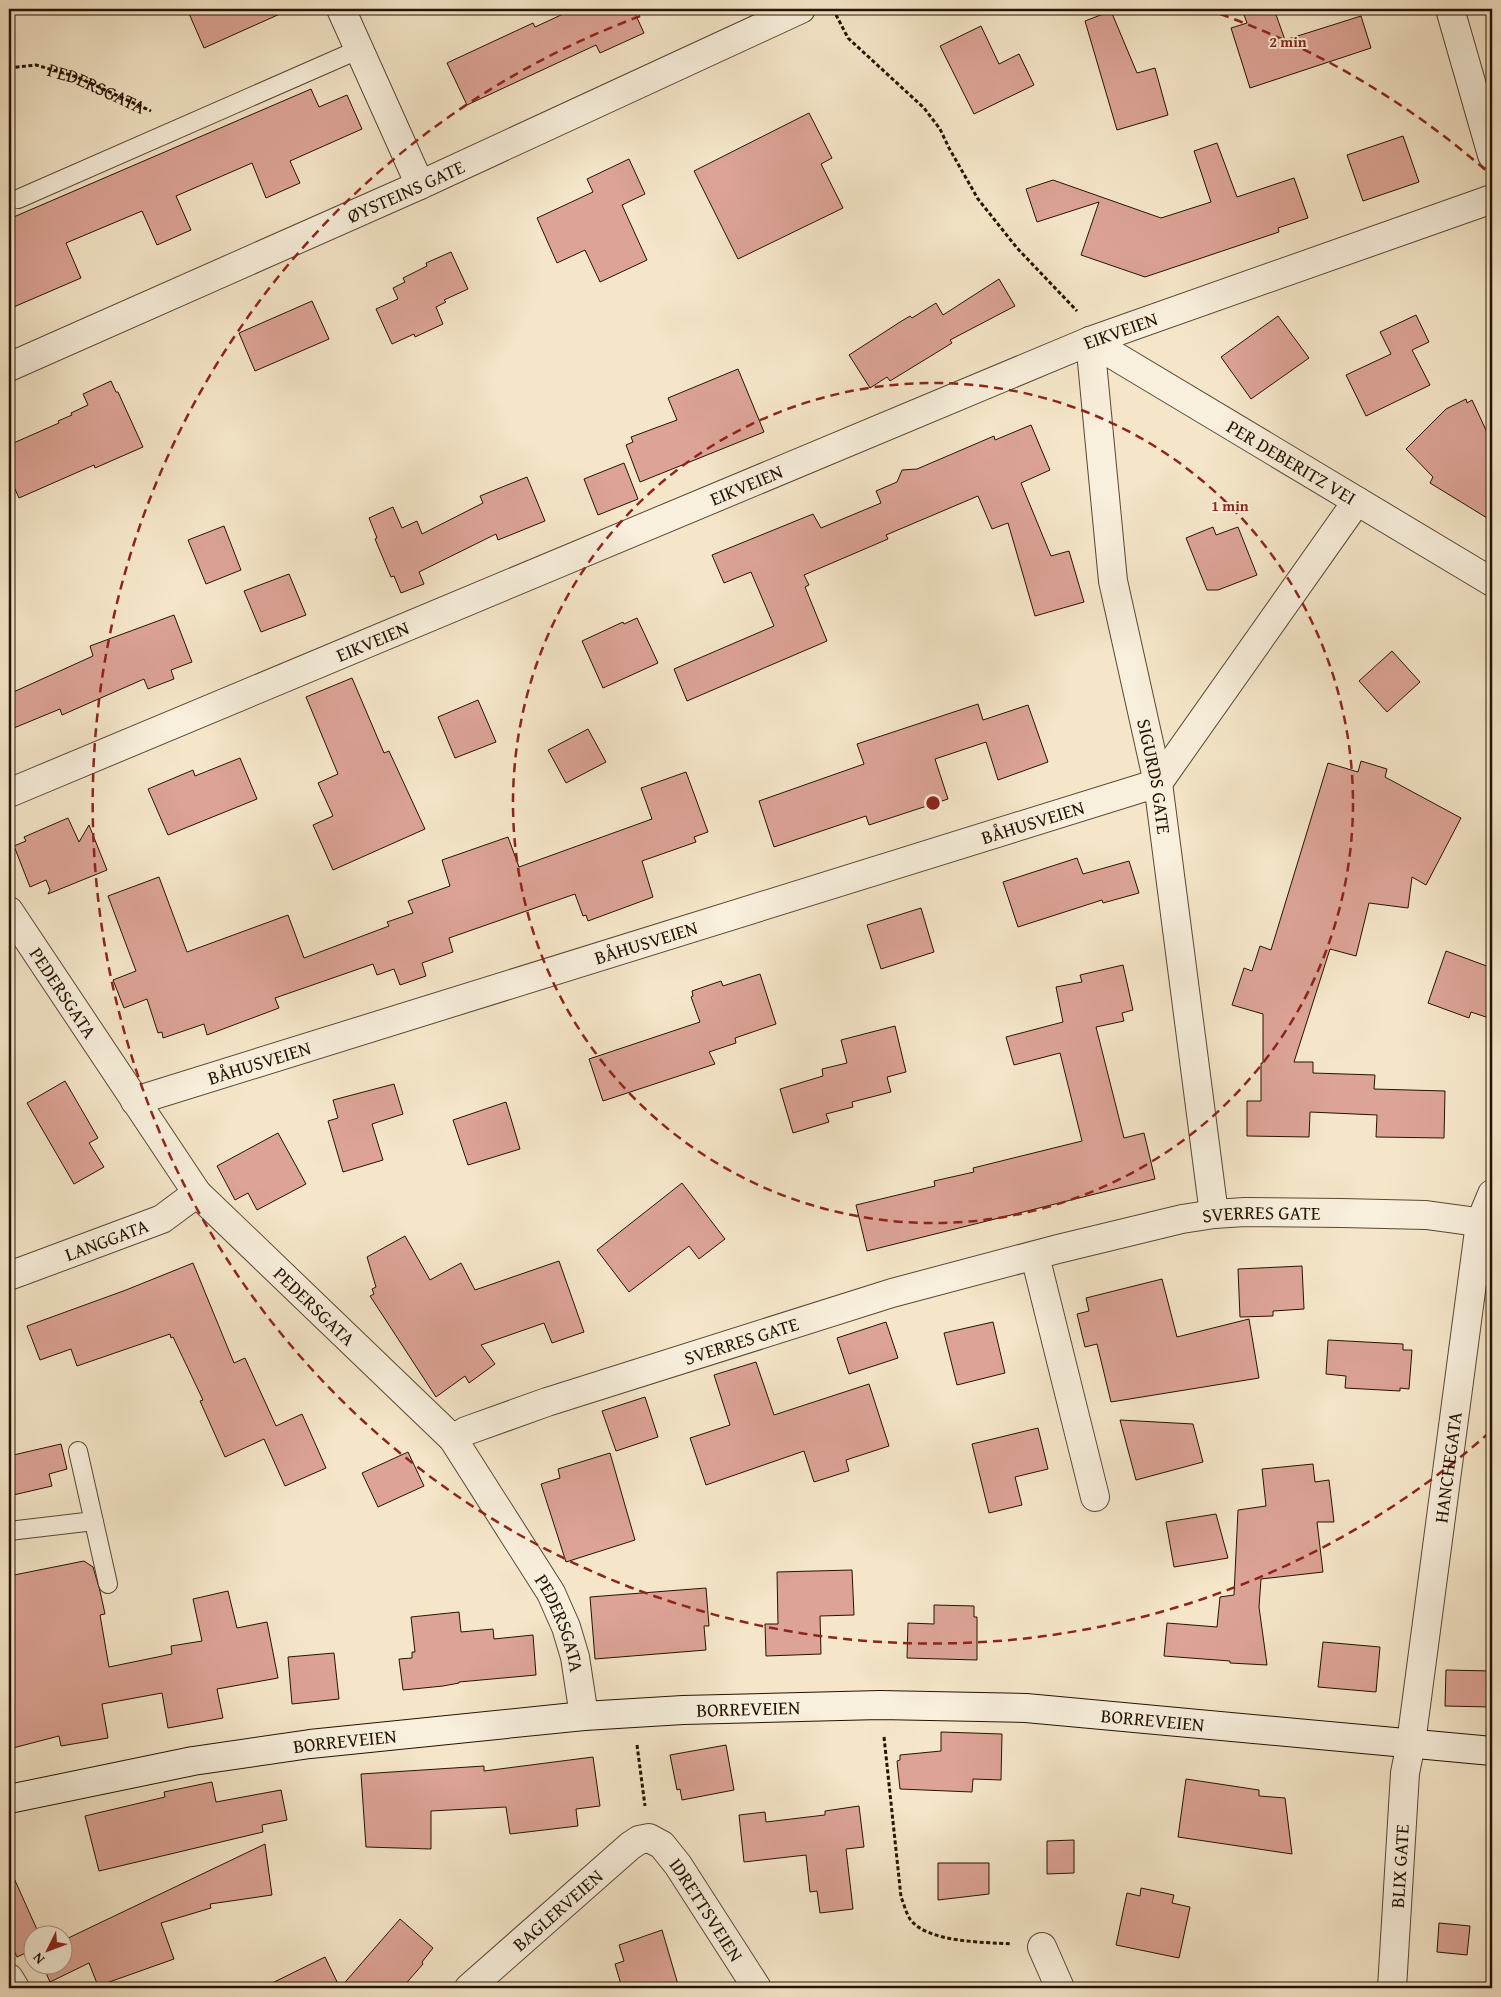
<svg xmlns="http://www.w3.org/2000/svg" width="1501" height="1997" font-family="'Gentium Book Plus',serif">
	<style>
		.building { fill: #dca396; stroke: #251301 }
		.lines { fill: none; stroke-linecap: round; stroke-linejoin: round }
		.lane-casing { stroke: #594833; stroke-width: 20 }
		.street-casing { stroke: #594833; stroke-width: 30 }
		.secondary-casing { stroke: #251301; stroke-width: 30 }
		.path { stroke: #251301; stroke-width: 3; stroke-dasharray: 4 2.5; stroke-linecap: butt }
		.lane { stroke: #f8efdc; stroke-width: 18 }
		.street { stroke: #f8efdc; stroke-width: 28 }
		.secondary { stroke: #f8efdc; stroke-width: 28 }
		.ring { fill: none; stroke: #8f2418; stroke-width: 2.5; stroke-dasharray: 9 6 }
		.labels { text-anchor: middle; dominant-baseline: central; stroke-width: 4; stroke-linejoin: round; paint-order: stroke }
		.street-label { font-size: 19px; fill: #251301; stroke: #f8efdc }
		.centre { fill: #8f2418; stroke: #f8efdc; stroke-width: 2.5 }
		.ring-label { font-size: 15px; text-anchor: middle; font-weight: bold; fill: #8f2418; stroke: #f8efdc; stroke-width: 4; stroke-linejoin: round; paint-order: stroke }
	</style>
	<rect width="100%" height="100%" fill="#f5e6c9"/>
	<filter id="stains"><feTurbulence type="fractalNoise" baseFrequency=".004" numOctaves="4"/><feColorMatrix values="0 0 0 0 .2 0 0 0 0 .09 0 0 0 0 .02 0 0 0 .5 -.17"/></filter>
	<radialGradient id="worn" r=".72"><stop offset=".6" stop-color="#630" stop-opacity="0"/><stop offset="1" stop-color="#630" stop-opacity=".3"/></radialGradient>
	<path class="building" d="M 187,9 L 291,9 L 204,48 Z
		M 574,9 L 633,9 L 644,33 L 600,53 L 596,45 L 467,105 L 447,63 L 533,23 L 535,27 Z
		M 1242,9 L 1274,9 L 1285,40 L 1361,16 L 1371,48 L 1250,88 L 1231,28 L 1247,23 Z
		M 1111,11 L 1137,73 L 1155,68 L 1168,115 L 1117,130 L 1085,21 Z
		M 981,26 L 999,64 L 1019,54 L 1034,85 L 974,114 L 940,46 Z
		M 311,89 L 319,107 L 347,95 L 362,129 L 290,161 L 300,183 L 266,198 L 252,163 L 176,196 L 191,230 L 157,245 L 142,211 L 66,243 L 81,278 L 9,309 L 9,219 Z
		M 809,113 L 832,158 L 821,164 L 843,208 L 738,259 L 694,171 Z
		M 1403,136 L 1419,182 L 1363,201 L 1347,155 Z
		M 1217,143 L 1237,197 L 1294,178 L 1308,218 L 1278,228 L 1279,232 L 1145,277 L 1081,255 L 1099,202 L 1037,222 L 1026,189 L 1053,180 L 1161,218 L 1211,202 L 1194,151 Z
		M 629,159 L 645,194 L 622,205 L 647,260 L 600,282 L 585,250 L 557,263 L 537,218 L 593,192 L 587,179 Z
		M 451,252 L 468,289 L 444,300 L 446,302 L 436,307 L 443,324 L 415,337 L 414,334 L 392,344 L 376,309 L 398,299 L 393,288 L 405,282 L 403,278 L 427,266 L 426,263 Z
		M 999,279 L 1015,306 L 950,340 L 952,343 L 890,381 L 887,377 L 870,388 L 849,355 L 900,322 L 910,316 L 912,318 L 936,303 L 943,315 Z
		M 312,301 L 329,339 L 255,371 L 239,333 Z
		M 1416,315 L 1429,342 L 1412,350 L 1430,385 L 1366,416 L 1346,375 L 1391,354 L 1380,332 Z
		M 1278,316 L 1309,358 L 1251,399 L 1221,357 Z
		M 738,369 L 764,432 L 640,482 L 626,445 L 633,442 L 631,437 L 677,420 L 668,398 Z
		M 111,381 L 116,392 L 118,392 L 143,447 L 95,468 L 94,465 L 19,498 L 9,476 L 9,445 L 59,423 L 58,421 L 72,415 L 71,413 L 88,405 L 83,394 Z
		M 1466,399 L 1467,403 L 1472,400 L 1492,443 L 1492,521 L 1430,483 L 1433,477 L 1406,449 L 1446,409 Z
		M 1031,425 L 1050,470 L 1021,483 L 1051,556 L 1069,551 L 1084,602 L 1035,616 L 1008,523 L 992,529 L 978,496 L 886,535 L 888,539 L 804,575 L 809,585 L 805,587 L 827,641 L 687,701 L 674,669 L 774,626 L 751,572 L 724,583 L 712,555 L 813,514 L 821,528 L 881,503 L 876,491 L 897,482 L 902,470 L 917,469 L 994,436 L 995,440 Z
		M 624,463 L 638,499 L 598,515 L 584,479 Z
		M 527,477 L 545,521 L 498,540 L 496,534 L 419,572 L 424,584 L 401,593 L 394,576 L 391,577 L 375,539 L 377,538 L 369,518 L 393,507 L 402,528 L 417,521 L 422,534 L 483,503 L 480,496 Z
		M 224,526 L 241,570 L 206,584 L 188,540 Z
		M 1213,527 L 1216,535 L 1238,527 L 1257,575 L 1218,590 L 1207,590 L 1186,538 Z
		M 289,574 L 306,615 L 261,632 L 244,591 Z
		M 174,615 L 192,662 L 171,670 L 174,679 L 148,689 L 144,679 L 62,715 L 60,709 L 9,730 L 9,694 L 93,656 L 90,646 Z
		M 637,618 L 658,663 L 603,688 L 582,641 L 623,622 L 624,624 Z
		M 1392,651 L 1420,682 L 1387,712 L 1359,681 Z
		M 352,678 L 384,753 L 389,751 L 425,829 L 333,870 L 313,825 L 333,816 L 318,783 L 338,774 L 306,697 Z
		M 478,700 L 496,742 L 455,758 L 438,717 Z
		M 978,704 L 983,720 L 1028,705 L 1048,762 L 998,780 L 986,742 L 935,759 L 948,799 L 869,825 L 866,816 L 774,847 L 759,801 L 864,764 L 857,744 Z
		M 588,729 L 606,762 L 566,783 L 548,750 Z
		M 240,758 L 257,799 L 168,835 L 148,789 L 193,770 L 195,776 Z
		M 1361,761 L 1387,769 L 1385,777 L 1461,818 L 1426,885 L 1412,877 L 1408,908 L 1369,903 L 1356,956 L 1330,949 L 1294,1062 L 1313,1062 L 1313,1073 L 1375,1075 L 1374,1089 L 1445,1091 L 1444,1138 L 1376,1137 L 1377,1115 L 1310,1112 L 1309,1137 L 1247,1136 L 1247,1101 L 1261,1101 L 1261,1063 L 1263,1063 L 1263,1014 L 1232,1005 L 1244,968 L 1252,971 L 1260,946 L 1271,950 L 1328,763 L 1358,772 Z
		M 686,772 L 708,832 L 694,837 L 696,842 L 642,861 L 653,897 L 588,921 L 586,915 L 583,916 L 575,894 L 449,938 L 453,952 L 422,963 L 426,976 L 400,985 L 394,969 L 377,975 L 373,964 L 275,998 L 279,1008 L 207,1035 L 204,1024 L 163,1038 L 162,1032 L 158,1033 L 147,999 L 124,1008 L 113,980 L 136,971 L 108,896 L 159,877 L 187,952 L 288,915 L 304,958 L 389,926 L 387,922 L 413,913 L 408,901 L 450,886 L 442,860 L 508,837 L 519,867 L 652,819 L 641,788 Z
		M 68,818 L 79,842 L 89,825 L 107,870 L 48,894 L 50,890 L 46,880 L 30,887 L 14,846 L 26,841 L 24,837 Z
		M 1077,858 L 1083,874 L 1129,861 L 1139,893 L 1103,903 L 1102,900 L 1018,927 L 1003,882 Z
		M 921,908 L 934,952 L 881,969 L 867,925 Z
		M 1446,951 L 1492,968 L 1492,1019 L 1471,1012 L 1469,1018 L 1428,1003 Z
		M 1123,965 L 1133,1010 L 1122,1013 L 1124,1021 L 1096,1027 L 1124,1138 L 1144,1133 L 1155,1179 L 867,1251 L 856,1205 L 935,1186 L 934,1181 L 974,1172 L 973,1168 L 1082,1141 L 1060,1053 L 1014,1065 L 1006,1037 L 1063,1022 L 1056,987 L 1082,982 L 1080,975 Z
		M 760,974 L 776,1024 L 735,1038 L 736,1043 L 709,1052 L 715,1064 L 603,1101 L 589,1059 L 700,1022 L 691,997 L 693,996 L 692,991 L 721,981 L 723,986 Z
		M 895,1026 L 906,1072 L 887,1077 L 891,1092 L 852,1102 L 853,1107 L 826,1114 L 829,1122 L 793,1133 L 780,1089 L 823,1076 L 822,1069 L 847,1063 L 841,1040 Z
		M 65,1081 L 98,1138 L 89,1143 L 104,1167 L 74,1184 L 27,1103 Z
		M 394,1084 L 403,1114 L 372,1124 L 383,1160 L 343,1172 L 328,1121 L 338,1118 L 333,1100 Z
		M 506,1102 L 520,1149 L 468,1165 L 453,1120 Z
		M 278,1133 L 306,1184 L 257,1210 L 248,1193 L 235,1200 L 217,1166 Z
		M 682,1183 L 725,1239 L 699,1259 L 689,1246 L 629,1292 L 597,1250 Z
		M 405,1236 L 430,1280 L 461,1263 L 475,1290 L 559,1261 L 584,1332 L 552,1343 L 544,1323 L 481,1345 L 495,1364 L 469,1383 L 465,1376 L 436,1397 L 370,1296 L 374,1294 L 372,1289 L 376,1287 L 367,1257 Z
		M 193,1263 L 234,1363 L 245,1358 L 276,1426 L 302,1414 L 326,1468 L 285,1486 L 264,1439 L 225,1457 L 200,1401 L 203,1400 L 173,1337 L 171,1338 L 170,1334 L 77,1366 L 71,1349 L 40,1360 L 27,1326 L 126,1290 Z
		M 1302,1266 L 1304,1309 L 1273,1311 L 1273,1316 L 1240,1317 L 1238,1269 Z
		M 1162,1279 L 1177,1337 L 1249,1319 L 1259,1378 L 1111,1402 L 1097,1344 L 1085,1347 L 1077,1314 L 1089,1311 L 1086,1298 Z
		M 886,1322 L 898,1358 L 849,1374 L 837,1338 Z
		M 993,1322 L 1005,1373 L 957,1385 L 944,1333 Z
		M 1328,1340 L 1403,1344 L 1403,1350 L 1412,1350 L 1409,1389 L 1400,1388 L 1400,1391 L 1345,1388 L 1346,1376 L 1326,1374 Z
		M 756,1362 L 774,1415 L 869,1384 L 889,1446 L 846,1460 L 849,1471 L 814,1482 L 804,1451 L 706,1485 L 690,1438 L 730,1425 L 714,1375 Z
		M 645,1397 L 658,1437 L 616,1451 L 602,1411 Z
		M 1120,1420 L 1193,1424 L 1203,1462 L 1136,1480 Z
		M 1038,1428 L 1048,1469 L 1015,1477 L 1022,1505 L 989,1513 L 972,1444 Z
		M 61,1444 L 67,1469 L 49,1474 L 52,1486 L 9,1496 L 9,1456 Z
		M 408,1452 L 424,1486 L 378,1507 L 362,1473 Z
		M 610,1453 L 635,1540 L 566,1562 L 541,1484 L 560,1478 L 558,1469 Z
		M 1313,1464 L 1315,1482 L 1329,1480 L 1334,1522 L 1317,1522 L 1323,1572 L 1261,1579 L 1259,1607 L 1267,1665 L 1230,1663 L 1230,1661 L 1164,1656 L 1167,1623 L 1217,1627 L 1220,1597 L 1234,1595 L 1238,1510 L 1266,1506 L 1262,1469 Z
		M 1216,1514 L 1228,1558 L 1174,1567 L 1166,1522 Z
		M 84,1561 L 93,1567 L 100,1591 L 105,1614 L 100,1615 L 109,1667 L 172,1654 L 171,1646 L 202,1641 L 193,1599 L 228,1591 L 237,1628 L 267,1622 L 278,1678 L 217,1689 L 223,1718 L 168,1728 L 162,1693 L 102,1704 L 108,1738 L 61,1746 L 59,1736 L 9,1749 L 9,1576 Z
		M 852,1570 L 854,1615 L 820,1616 L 821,1654 L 766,1656 L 765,1624 L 778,1624 L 777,1572 Z
		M 706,1588 L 709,1626 L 704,1626 L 706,1650 L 595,1659 L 590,1597 Z
		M 934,1605 L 974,1606 L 974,1617 L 977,1617 L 977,1660 L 907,1658 L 908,1623 L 934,1624 Z
		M 459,1612 L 461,1632 L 493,1629 L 494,1639 L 533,1635 L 536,1675 L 459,1682 L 459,1683 L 443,1686 L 403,1690 L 399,1659 L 412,1658 L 412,1652 L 415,1652 L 411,1617 Z
		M 1323,1642 L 1380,1647 L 1376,1692 L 1318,1687 Z
		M 334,1653 L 339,1699 L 292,1704 L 288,1657 Z
		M 1446,1670 L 1492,1671 L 1492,1707 L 1445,1706 Z
		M 941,1732 L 1002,1734 L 1001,1780 L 973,1779 L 972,1792 L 900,1789 L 897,1761 L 900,1760 L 900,1755 L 941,1751 Z
		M 726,1745 L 734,1790 L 682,1800 L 680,1789 L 677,1790 L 670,1755 Z
		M 593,1757 L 600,1806 L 576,1809 L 578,1826 L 510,1834 L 506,1807 L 431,1811 L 431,1849 L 366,1847 L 361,1774 L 484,1766 L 484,1771 Z
		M 1186,1779 L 1259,1790 L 1259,1796 L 1285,1798 L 1292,1854 L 1178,1837 Z
		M 212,1782 L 216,1802 L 281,1790 L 287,1820 L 262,1825 L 263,1832 L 99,1871 L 85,1816 L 165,1797 L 164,1792 Z
		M 859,1806 L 864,1847 L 846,1849 L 853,1909 L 820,1913 L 817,1891 L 810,1892 L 806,1855 L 744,1862 L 739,1815 L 765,1812 L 766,1822 L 825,1815 L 825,1811 Z
		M 1074,1840 L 1074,1873 L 1047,1874 L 1047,1841 Z
		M 265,1844 L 272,1895 L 210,1904 L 211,1908 L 161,1923 L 174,1959 L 98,1986 L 89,1963 L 50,1982 L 42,1964 L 62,1964 L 62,1941 Z
		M 938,1863 L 989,1863 L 989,1894 L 938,1900 Z
		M 9,1867 L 39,1934 L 32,1934 L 32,1950 L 17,1957 L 9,1940 Z
		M 1141,1888 L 1174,1895 L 1172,1903 L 1190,1907 L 1179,1958 L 1116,1945 L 1127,1893 L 1140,1896 Z
		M 400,1919 L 433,1948 L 422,1962 L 423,1964 L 402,1988 L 340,1988 Z
		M 1439,1923 L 1470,1926 L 1467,1955 L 1437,1952 Z
		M 662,1930 L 679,1988 L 622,1988 L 615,1964 L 624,1961 L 619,1945 Z
		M 325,1957 L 340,1988 L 262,1988 Z"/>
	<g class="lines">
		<defs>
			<path id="lane" d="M 18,199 L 360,49
				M 78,1451 L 108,1584
				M 9,1531 L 94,1521"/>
			<g id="street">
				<path d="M 341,9 L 420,185"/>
				<path d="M 1450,9 L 1492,155"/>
				<path id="s2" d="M 1090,341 L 1113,581 L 1158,783 L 1214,1214"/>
				<path id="s3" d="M 1090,341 L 1492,582"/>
				<path id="s4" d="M 9,367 L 420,185 L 801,9"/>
				<path id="s5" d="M 9,793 L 1090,341 L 1492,199"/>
				<path id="s6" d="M 9,911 L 197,1193 L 453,1439 L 551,1593 L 566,1627 L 575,1657 L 584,1716"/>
				<path id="s7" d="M 135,1101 L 1158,783 L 1357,501"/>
				<path d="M 1035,1256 L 1095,1497"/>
				<path id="s8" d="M 9,1276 L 162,1219 L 197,1193"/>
				<path id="s9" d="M 453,1439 L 466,1431 L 547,1402 L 892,1293 L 1058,1249 L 1182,1219 L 1214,1214 L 1245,1212 L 1342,1213 L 1426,1215 L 1492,1224"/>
				<path d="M 1042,1947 L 1060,1988"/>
				<path d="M 9,1978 L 15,1988"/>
				<path id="s10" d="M 469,1988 L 630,1846 L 639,1840 L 649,1838 L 662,1845 L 678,1865 L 757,1988"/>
				<path id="s11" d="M 1392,1988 L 1405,1773 L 1411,1743 L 1480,1223 L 1492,1194"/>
			</g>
			<g id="secondary">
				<path id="s12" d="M 9,1799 L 193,1761 L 310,1744 L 584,1716 L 683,1710 L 880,1705 L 1026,1708 L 1492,1751"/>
			</g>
		</defs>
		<use href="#lane" class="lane-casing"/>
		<use href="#street" class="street-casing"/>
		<use href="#secondary" class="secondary-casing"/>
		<g class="path">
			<path d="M 833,9 L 848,38 L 924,108 L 940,129 L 949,148 L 978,199 L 1017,248 L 1077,311"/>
			<path id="s1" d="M 9,68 L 36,65 L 77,77 L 151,111"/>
			<path d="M 884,1737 L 901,1897 C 904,1904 906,1913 910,1919 C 927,1943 985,1942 1012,1944"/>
			<path d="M 637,1745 L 645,1806"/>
		</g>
		<use href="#lane" class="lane"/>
		<use href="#street" class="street"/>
		<use href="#secondary" class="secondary"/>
	</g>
	<g class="ring">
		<circle cx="933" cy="803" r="420"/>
		<path d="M1490 1432A840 840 0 1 1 660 9M1206 9A840 840 0 0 1 1490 174"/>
	</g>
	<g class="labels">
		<g class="street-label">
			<text stroke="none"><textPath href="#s1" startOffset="92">PEDERSGATA</textPath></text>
			<text stroke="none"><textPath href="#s4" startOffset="434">ØYSTEINS GATE</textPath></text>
			<text stroke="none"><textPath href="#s5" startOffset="1204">EIKVEIEN</textPath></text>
			<text stroke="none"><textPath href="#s3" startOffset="235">PER DEBERITZ VEI</textPath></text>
			<text stroke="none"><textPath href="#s5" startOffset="799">EIKVEIEN</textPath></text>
			<text stroke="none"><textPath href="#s5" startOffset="394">EIKVEIEN</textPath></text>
			<text stroke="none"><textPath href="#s2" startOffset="441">SIGURDS GATE</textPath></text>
			<text stroke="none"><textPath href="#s7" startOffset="940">BÅHUSVEIEN</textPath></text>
			<text stroke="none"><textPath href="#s7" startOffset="535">BÅHUSVEIEN</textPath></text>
			<text stroke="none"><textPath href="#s6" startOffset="98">PEDERSGATA</textPath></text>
			<text stroke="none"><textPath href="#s7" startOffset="130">BÅHUSVEIEN</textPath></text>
			<text stroke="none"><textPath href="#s9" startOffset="842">SVERRES GATE</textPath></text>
			<text stroke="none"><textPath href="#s8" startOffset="104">LANGGATA</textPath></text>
			<text stroke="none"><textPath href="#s6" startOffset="502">PEDERSGATA</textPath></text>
			<text stroke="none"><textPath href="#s9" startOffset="305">SVERRES GATE</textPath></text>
			<text stroke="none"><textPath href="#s11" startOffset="524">HANCHEGATA</textPath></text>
			<text stroke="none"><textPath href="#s6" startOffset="908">PEDERSGATA</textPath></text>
			<text stroke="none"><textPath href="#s12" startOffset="746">BORREVEIEN</textPath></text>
			<text stroke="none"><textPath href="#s12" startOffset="1151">BORREVEIEN</textPath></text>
			<text stroke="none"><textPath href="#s12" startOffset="341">BORREVEIEN</textPath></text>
			<text stroke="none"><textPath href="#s11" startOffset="122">BLIX GATE</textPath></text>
			<text stroke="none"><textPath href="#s10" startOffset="118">BAGLERVEIEN</textPath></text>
			<text stroke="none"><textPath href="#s10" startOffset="329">IDRETTSVEIEN</textPath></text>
		</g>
	</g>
	<circle cx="933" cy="803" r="8" class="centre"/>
	<g class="ring-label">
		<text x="1288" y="47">2 min</text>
		<text x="1230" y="511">1 min</text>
	</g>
	<rect width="1501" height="1997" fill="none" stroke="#f5e6c9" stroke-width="30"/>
	<rect x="10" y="10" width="1481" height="1977" fill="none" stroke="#251301" stroke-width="2.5"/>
	<rect x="15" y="15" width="1471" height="1967" fill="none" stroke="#251301"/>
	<g transform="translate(48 1950) rotate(228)"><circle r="24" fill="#f8efdc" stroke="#a49784"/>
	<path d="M0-4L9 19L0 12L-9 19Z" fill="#8f2418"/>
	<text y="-8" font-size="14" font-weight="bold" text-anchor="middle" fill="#251301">N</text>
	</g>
	<rect width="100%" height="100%" filter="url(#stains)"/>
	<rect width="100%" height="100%" fill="url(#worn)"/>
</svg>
